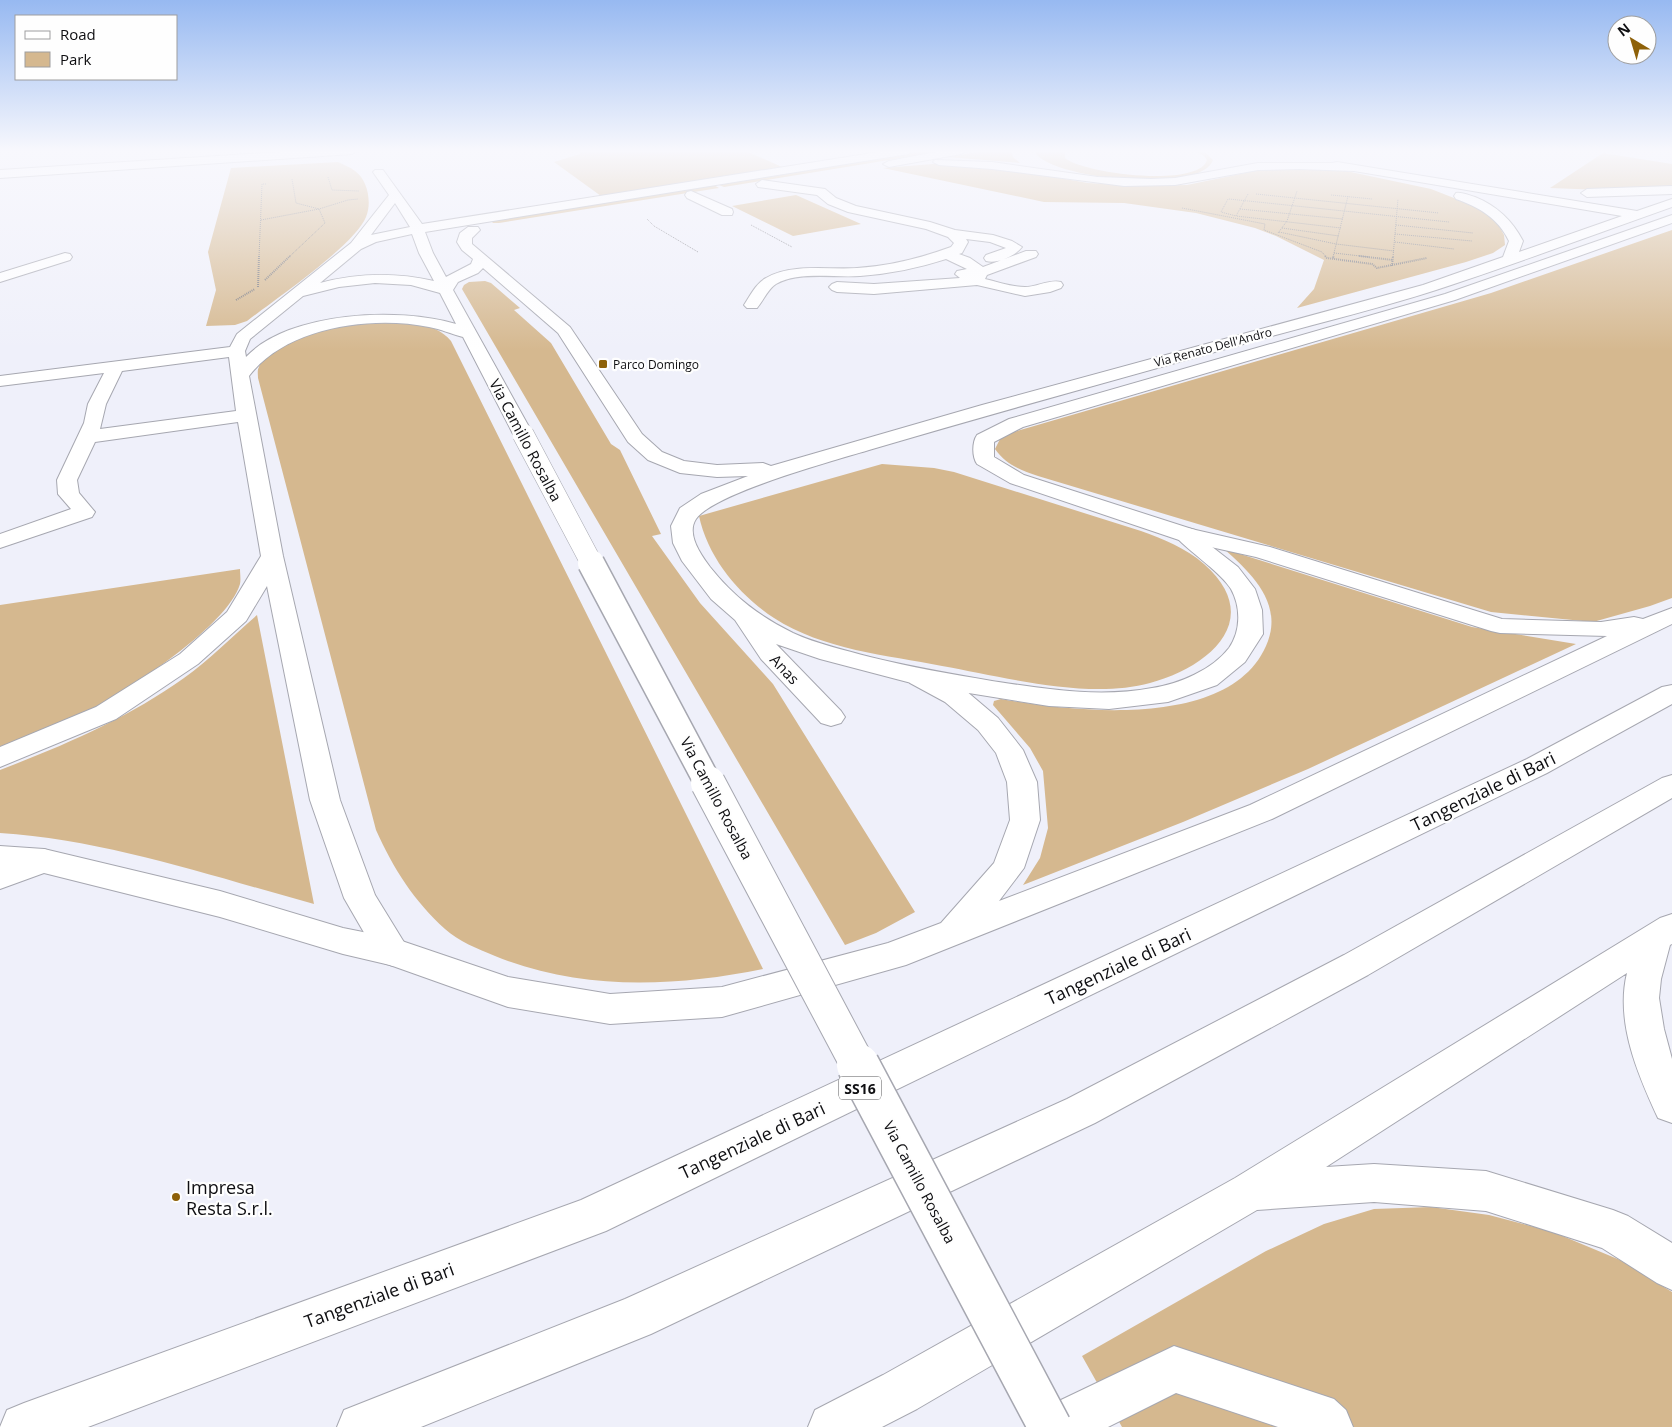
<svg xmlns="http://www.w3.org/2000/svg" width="1672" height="1427" font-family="'Open Sans',sans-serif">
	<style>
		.green { fill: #d5b88f }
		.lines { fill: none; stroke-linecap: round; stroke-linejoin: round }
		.minor-casing { stroke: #a6a7b0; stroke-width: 2 }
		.highway-casing { stroke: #a6a7b0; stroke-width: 2 }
		.path-far1 { stroke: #76767c; stroke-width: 1; stroke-dasharray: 1 1; stroke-linecap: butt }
		.path { stroke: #76767c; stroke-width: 2; stroke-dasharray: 1 1; stroke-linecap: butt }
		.minor { fill: #fff; fill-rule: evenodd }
		.highway { fill: #fff; fill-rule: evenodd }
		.minor-bridge-far3-casing { stroke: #a6a7b0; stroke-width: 22; stroke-linecap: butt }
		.minor-bridge-far2-casing { stroke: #a6a7b0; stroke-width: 29; stroke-linecap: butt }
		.minor-bridge-far1-casing { stroke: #a6a7b0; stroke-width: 36; stroke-linecap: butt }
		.minor-bridge-casing { stroke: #a6a7b0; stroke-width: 45; stroke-linecap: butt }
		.minor-bridge-far3 { stroke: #fff; stroke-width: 21 }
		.minor-bridge-far2 { stroke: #fff; stroke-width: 26 }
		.minor-bridge-far1 { stroke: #fff; stroke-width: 34 }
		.minor-bridge { stroke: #fff; stroke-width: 42 }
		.poi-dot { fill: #8e6109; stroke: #fefefe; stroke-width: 2 }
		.labels { text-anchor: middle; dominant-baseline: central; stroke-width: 4.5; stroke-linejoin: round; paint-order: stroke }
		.far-street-label { font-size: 12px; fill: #0e0e11; stroke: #fefefe }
		.far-poi-label { font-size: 12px; fill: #0e0e11; stroke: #fefefe; text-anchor: start }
		.shield { fill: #fefefe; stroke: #565658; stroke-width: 1 }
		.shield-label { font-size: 14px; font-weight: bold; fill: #0e0e11 }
		.street-label { font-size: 15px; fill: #0e0e11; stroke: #fefefe }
		.near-street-label { font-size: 18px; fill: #0e0e11; stroke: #fefefe }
		.near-poi-label { font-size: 18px; fill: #0e0e11; stroke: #fefefe; text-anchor: start }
	</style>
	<rect width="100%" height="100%" fill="#eff0fa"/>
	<path class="green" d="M 582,151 L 746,151 L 782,167 L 601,196 L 554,162 L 580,154 Z
		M 926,151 L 944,151 L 724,187 L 719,185 Z
		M 984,151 L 1011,151 L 1013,157 L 1020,163 L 947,157 Z
		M 1036,151 L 1065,151 L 1065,158 C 1084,174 1199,188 1207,160 L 1204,156 L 1195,151 L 1204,151 L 1213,160 C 1201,194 1058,180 1036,154 Z
		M 1603,153 L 1672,164 L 1672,186 L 1602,190 L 1550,188 Z
		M 338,162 C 344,165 350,167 355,171 C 368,180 372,203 366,217 C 355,245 273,301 247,321 L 235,325 L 206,326 L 216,290 L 208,252 L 231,168 Z
		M 945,163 L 1025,172 L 1088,183 L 1140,186 L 1187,185 L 1269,168 L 1327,169 L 1346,171 L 1431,189 L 1482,209 L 1498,224 L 1504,235 L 1505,245 L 1493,253 L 1466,262 L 1297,308 L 1314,289 L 1324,260 L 1276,236 L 1255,228 L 1196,213 L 1124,203 L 1044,202 L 883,168 Z
		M 714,185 L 719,188 L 499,223 L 492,223 L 495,220 Z
		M 796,195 L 861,224 L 793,236 L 732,206 Z
		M 1672,230 L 1672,598 L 1650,606 L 1593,622 L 1491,612 L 1038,476 C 1021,470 1006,465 995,449 L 1000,439 L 1010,433 L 1491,293 Z
		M 485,281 L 491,283 L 520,308 L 514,310 L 551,343 L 611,444 L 620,450 L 661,534 L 652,536 L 700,603 L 773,684 L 915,912 L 876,933 L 845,945 L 462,289 L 464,285 L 469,282 Z
		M 376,322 C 401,323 434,320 451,341 L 763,969 C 674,987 581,991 495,956 C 478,949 458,941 445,929 C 414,901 393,868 376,830 L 258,378 C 258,375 257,370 259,367 C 268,336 348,324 376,322 Z
		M 882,464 L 934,468 L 954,472 L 1141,531 C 1163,539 1186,548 1204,564 C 1267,620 1207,668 1150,683 C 1088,700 1004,677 942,666 C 887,655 823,650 774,618 C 739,595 708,558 699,516 Z
		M 1224,549 L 1472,627 L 1576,644 L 1308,769 L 1183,822 L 1023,885 L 1040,858 L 1048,828 L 1043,771 L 1030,748 L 993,705 L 994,701 L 1001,699 C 1074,712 1235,731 1268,641 C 1282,602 1251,573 1224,549 Z
		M 240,569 C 240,573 241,580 240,584 C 227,628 118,697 77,717 C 52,729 26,738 0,749 L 0,605 Z
		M 257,615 L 314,904 C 211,876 107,840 0,833 L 0,770 C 65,745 128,718 184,678 C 210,659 233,636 257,615 Z
		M 1431,1207 L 1489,1215 L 1553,1232 L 1620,1260 L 1672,1292 L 1672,1427 L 1122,1427 L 1082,1356 L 1266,1251 L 1324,1224 L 1374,1209 Z"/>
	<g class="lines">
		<defs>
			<path id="minor" d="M 297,151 L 357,151 L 352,154 L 0,178 L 0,170 Z
				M 885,151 L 913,151 L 908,154 L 425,232 L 433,253 L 446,277 L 471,264 L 473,259 L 462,250 L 457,242 L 460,233 L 468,227 L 478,227 L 480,230 L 472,238 L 472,244 L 570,327 L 642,434 L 662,452 L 684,461 L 717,465 L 763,463 L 771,466 L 982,405 L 1423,285 L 1503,257 L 1509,241 C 1498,218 1479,207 1456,199 L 1454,196 L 1456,193 C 1462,192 1468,195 1475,197 C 1497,206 1512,220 1523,241 L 1519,252 L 1622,216 L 1354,171 L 1299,169 L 1258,170 L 1175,185 L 1124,186 L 992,169 L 939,165 L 933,162 L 935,160 L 992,162 L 1098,177 L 1151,179 L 1175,178 L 1258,163 L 1332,163 L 1337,162 L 1637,211 L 1672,199 L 1672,207 C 1593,235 1515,264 1436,290 C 1374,310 1310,325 1247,343 C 1121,378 995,413 869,450 C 836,460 714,493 696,519 C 686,534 701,555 710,567 C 734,597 759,616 793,633 C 817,644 844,650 870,657 C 910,667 951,674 992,681 C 1045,689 1099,698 1152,688 C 1179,684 1212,670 1229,648 C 1241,631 1241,607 1231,589 C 1222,574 1193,554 1179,540 L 1010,483 L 977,464 C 972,457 972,442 977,435 L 1009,419 L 1445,294 L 1672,215 L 1672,223 L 1455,300 L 1023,427 L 994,442 L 994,457 L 1024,475 L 1195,530 L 1211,546 L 1238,567 L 1255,589 L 1262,610 L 1263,634 L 1245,662 L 1217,685 L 1168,702 L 1109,709 L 1049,706 L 919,685 L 820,659 L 776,644 L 841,711 L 845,717 L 841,723 L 831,726 L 821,723 L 761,659 L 735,620 L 711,599 L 682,561 L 673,543 L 671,526 L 680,508 L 701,494 L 748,476 L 717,477 L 680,473 L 648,460 L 628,442 L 558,333 L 483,268 L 478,273 L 458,282 L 453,290 L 533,434 L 530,438 L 523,440 L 516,438 L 513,434 L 463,337 C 451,334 441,329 429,327 C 372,315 286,327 249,376 L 283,556 L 340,800 L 375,895 L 410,952 L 405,962 L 393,966 L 381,962 L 344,898 L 310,800 L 267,586 L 246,621 L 198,664 L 116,719 L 0,767 L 0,747 L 96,707 L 180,654 L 227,612 L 261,556 L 238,422 L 95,442 L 77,480 L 79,493 L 95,512 L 92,517 L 0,548 L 0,534 L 71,509 L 58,494 L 57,480 L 84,423 L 88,404 L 104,373 L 0,386 L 0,376 L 230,347 L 237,334 L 351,243 L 389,195 L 373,172 L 375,170 L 383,170 L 422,224 ZM 395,203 L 410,227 L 371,235 ZM 412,234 L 419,253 L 434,281 C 395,272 358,273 320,283 L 361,249 L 376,242 ZM 375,283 L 411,285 L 440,293 L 456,324 C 400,307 289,311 246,357 L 245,351 L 250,339 L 303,296 L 339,287 ZM 229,357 L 236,411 L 100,429 L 106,404 L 122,371 Z
				M 941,151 L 966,151 L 961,154 L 889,167 L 883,164 L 889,161 Z
				M 762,180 L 825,189 L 836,198 L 856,206 L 930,222 L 955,230 L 993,235 L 1012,241 L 1022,247 C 1015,256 998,264 986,261 L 984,258 L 986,255 L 1006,248 L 990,242 L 966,239 L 968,242 L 962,253 L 959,254 L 970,258 L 983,267 L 1026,251 L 1036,251 L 1038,254 L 1036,257 L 987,275 L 985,279 C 998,282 1012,287 1025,287 C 1037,287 1050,279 1061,282 L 1063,285 L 1061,288 L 1050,292 L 1025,296 L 977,285 L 874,294 L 837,292 L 832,290 L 829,287 L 832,284 L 837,282 L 874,284 L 960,278 L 955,274 L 957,271 L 967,269 L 946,259 C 918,268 889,274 860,276 C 834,278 799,271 776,284 C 768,289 763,301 757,308 L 747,308 L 744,305 C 750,296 756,283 766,278 C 792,263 828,270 857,268 C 889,266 921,258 951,247 L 954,243 L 948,237 L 926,229 L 848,212 L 828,204 L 817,195 L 758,187 L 756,184 Z
				M 1672,186 L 1672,194 L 1587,197 L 1581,193 L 1587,189 Z
				M 691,191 L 732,209 L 733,212 L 732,215 L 722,215 L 687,198 L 685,195 L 687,192 Z
				M 65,253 L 70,254 L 72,257 L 70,260 L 0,282 L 0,273 Z
				M 44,849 L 55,853 L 60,861 L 55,869 L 0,889 L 0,864 Z
				M 1174,1346 L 1334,1399 L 1346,1410 L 1353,1427 L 1278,1427 L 1176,1393 L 1108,1427 L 1033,1427 L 1040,1410 Z"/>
			<path id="highway" d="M 1187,528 L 1270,547 L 1502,619 L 1601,622 L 1634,617 L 1643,619 L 1672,608 L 1672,624 L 1272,819 L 906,965 L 722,1017 L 610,1024 L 508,1007 L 390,965 L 343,954 L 220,917 L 44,873 L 0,870 L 0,846 L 44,849 L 220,891 L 343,928 L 393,938 L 508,977 L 610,994 L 722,987 L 888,943 L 941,923 L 994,863 L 1010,820 L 1007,782 L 996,753 L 978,730 L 945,702 L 910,683 L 906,677 L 910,671 L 919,669 L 928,671 L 965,690 L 998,718 L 1023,750 L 1037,782 L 1040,820 L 1024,868 L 999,901 L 1250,805 L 1607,636 L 1500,633 L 1491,631 L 1256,557 L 1179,540 L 1176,535 L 1179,530 Z
				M 1672,685 L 1672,704 L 1547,773 L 606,1231 L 88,1427 L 0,1427 L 7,1410 L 24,1403 L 581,1200 L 1527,759 L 1662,687 Z
				M 1672,775 L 1672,798 L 1368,975 L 1095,1123 L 651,1334 L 421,1427 L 337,1427 L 344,1410 L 625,1299 L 1067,1099 L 1344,955 L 1662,778 Z
				M 1672,914 L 1672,944 L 1670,945 L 1661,979 L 1659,998 L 1664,1029 L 1672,1059 L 1672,1123 L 1658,1118 C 1638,1075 1615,1022 1627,973 L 1326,1167 L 1374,1164 L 1486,1171 L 1613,1210 L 1628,1216 L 1672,1243 L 1672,1290 L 1657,1283 L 1602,1248 L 1486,1211 L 1374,1202 L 1257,1210 L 917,1409 L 882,1427 L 808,1427 L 815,1410 L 883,1375 L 1235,1178 L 1660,918 Z"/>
		</defs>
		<use href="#minor" class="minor-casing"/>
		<use href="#highway" class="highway-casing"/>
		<path class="path-far1" d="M 328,177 L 332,190 L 359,191
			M 1248,194 L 1236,216 L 1341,228
			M 1256,194 L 1439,213
			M 1331,195 L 1372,199
			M 1228,199 L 1221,212 L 1236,216
			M 1229,199 L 1449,222
			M 1182,208 L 1265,224 L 1264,230 L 1322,252 L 1326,257
			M 1240,209 L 1343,219
			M 647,219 L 654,226 L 698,252
			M 261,220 L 319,209 L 348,200 L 358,199
			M 751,225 L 792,247
			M 1396,225 L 1473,233
			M 1282,228 L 1339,236
			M 1279,232 L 1336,244 L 1394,251
			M 1278,233 L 1287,221 L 1297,191
			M 1395,234 L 1472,241
			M 1395,242 L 1454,249
			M 1334,253 L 1369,257
			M 259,257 L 262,184 L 266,184
			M 289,257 L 325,223 L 319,209 L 296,203 L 292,179
			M 1333,257 L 1348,196
			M 1393,257 L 1398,199"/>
		<path class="path" d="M 1325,256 L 1327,258 L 1372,264 L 1377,268 L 1427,258
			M 1359,256 L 1393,260
			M 1333,258 L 1334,256
			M 1392,266 L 1393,256
			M 265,280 L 290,256
			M 258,287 L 259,256
			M 236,300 L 255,289"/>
		<use href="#minor" class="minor"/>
		<use href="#highway" class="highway"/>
		<defs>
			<path id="minor-bridge-far3" d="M 523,434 L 592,564"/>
			<path id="minor-bridge-far2" d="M 591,563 L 709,785"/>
			<path id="minor-bridge-far1" d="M 708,783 L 859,1067"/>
			<path id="minor-bridge" d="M 858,1065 L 1050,1427"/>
		</defs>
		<use href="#minor-bridge-far3" class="minor-bridge-far3-casing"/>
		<use href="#minor-bridge-far2" class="minor-bridge-far2-casing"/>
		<use href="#minor-bridge-far1" class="minor-bridge-far1-casing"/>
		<use href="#minor-bridge" class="minor-bridge-casing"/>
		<use href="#minor-bridge-far3" class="minor-bridge-far3"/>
		<use href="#minor-bridge-far2" class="minor-bridge-far2"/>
		<use href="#minor-bridge-far1" class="minor-bridge-far1"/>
		<use href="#minor-bridge" class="minor-bridge"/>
	</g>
	<linearGradient id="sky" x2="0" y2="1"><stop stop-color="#97b9f1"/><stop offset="0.43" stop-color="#f8f8fd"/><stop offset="1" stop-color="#f8f8fd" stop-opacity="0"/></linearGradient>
	<rect width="1672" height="351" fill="url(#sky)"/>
	<g class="poi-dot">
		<rect x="598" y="359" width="10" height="10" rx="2.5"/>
		<circle cx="176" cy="1197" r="5"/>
	</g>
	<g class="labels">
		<g class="far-street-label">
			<text transform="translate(1213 347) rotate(-15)">Via Renato Dell'Andro</text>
		</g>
		<g class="far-poi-label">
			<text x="613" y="364">Parco Domingo</text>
		</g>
		<rect class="shield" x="839" y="1076.5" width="42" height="23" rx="4"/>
		<g class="shield-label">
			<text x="860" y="1088">SS16</text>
		</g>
		<g class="street-label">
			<text transform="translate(526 440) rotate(62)">Via Camillo Rosalba</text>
			<text transform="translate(785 669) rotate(47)">Anas</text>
			<text transform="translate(717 798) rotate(62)">Via Camillo Rosalba</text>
			<text transform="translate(920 1182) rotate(62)">Via Camillo Rosalba</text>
		</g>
		<g class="near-street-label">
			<text transform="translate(1483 791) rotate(-26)">Tangenziale di Bari</text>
			<text transform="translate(1118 966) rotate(-25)">Tangenziale di Bari</text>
			<text transform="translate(752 1140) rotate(-25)">Tangenziale di Bari</text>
			<text transform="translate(379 1295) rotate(-20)">Tangenziale di Bari</text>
		</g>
		<g class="near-poi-label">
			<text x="186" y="1187">Impresa<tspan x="186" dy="21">Resta S.r.l.</tspan></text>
		</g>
	</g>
	<rect x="15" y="15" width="162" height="65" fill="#fefefe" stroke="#9e9e9f"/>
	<rect x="25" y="31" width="25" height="8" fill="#ffffff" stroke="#9e9e9f"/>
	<text x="60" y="40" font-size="15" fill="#0e0e11">Road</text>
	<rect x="25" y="52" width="25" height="15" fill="#d5b88f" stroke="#9e9e9f"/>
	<text x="60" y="65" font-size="15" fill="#0e0e11">Park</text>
	<g transform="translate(1632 40) rotate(322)"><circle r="24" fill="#fefefe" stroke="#9e9e9f"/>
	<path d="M0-4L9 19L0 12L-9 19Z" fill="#8e6109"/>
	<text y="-8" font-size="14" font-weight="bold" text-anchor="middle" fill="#0e0e11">N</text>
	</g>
</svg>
